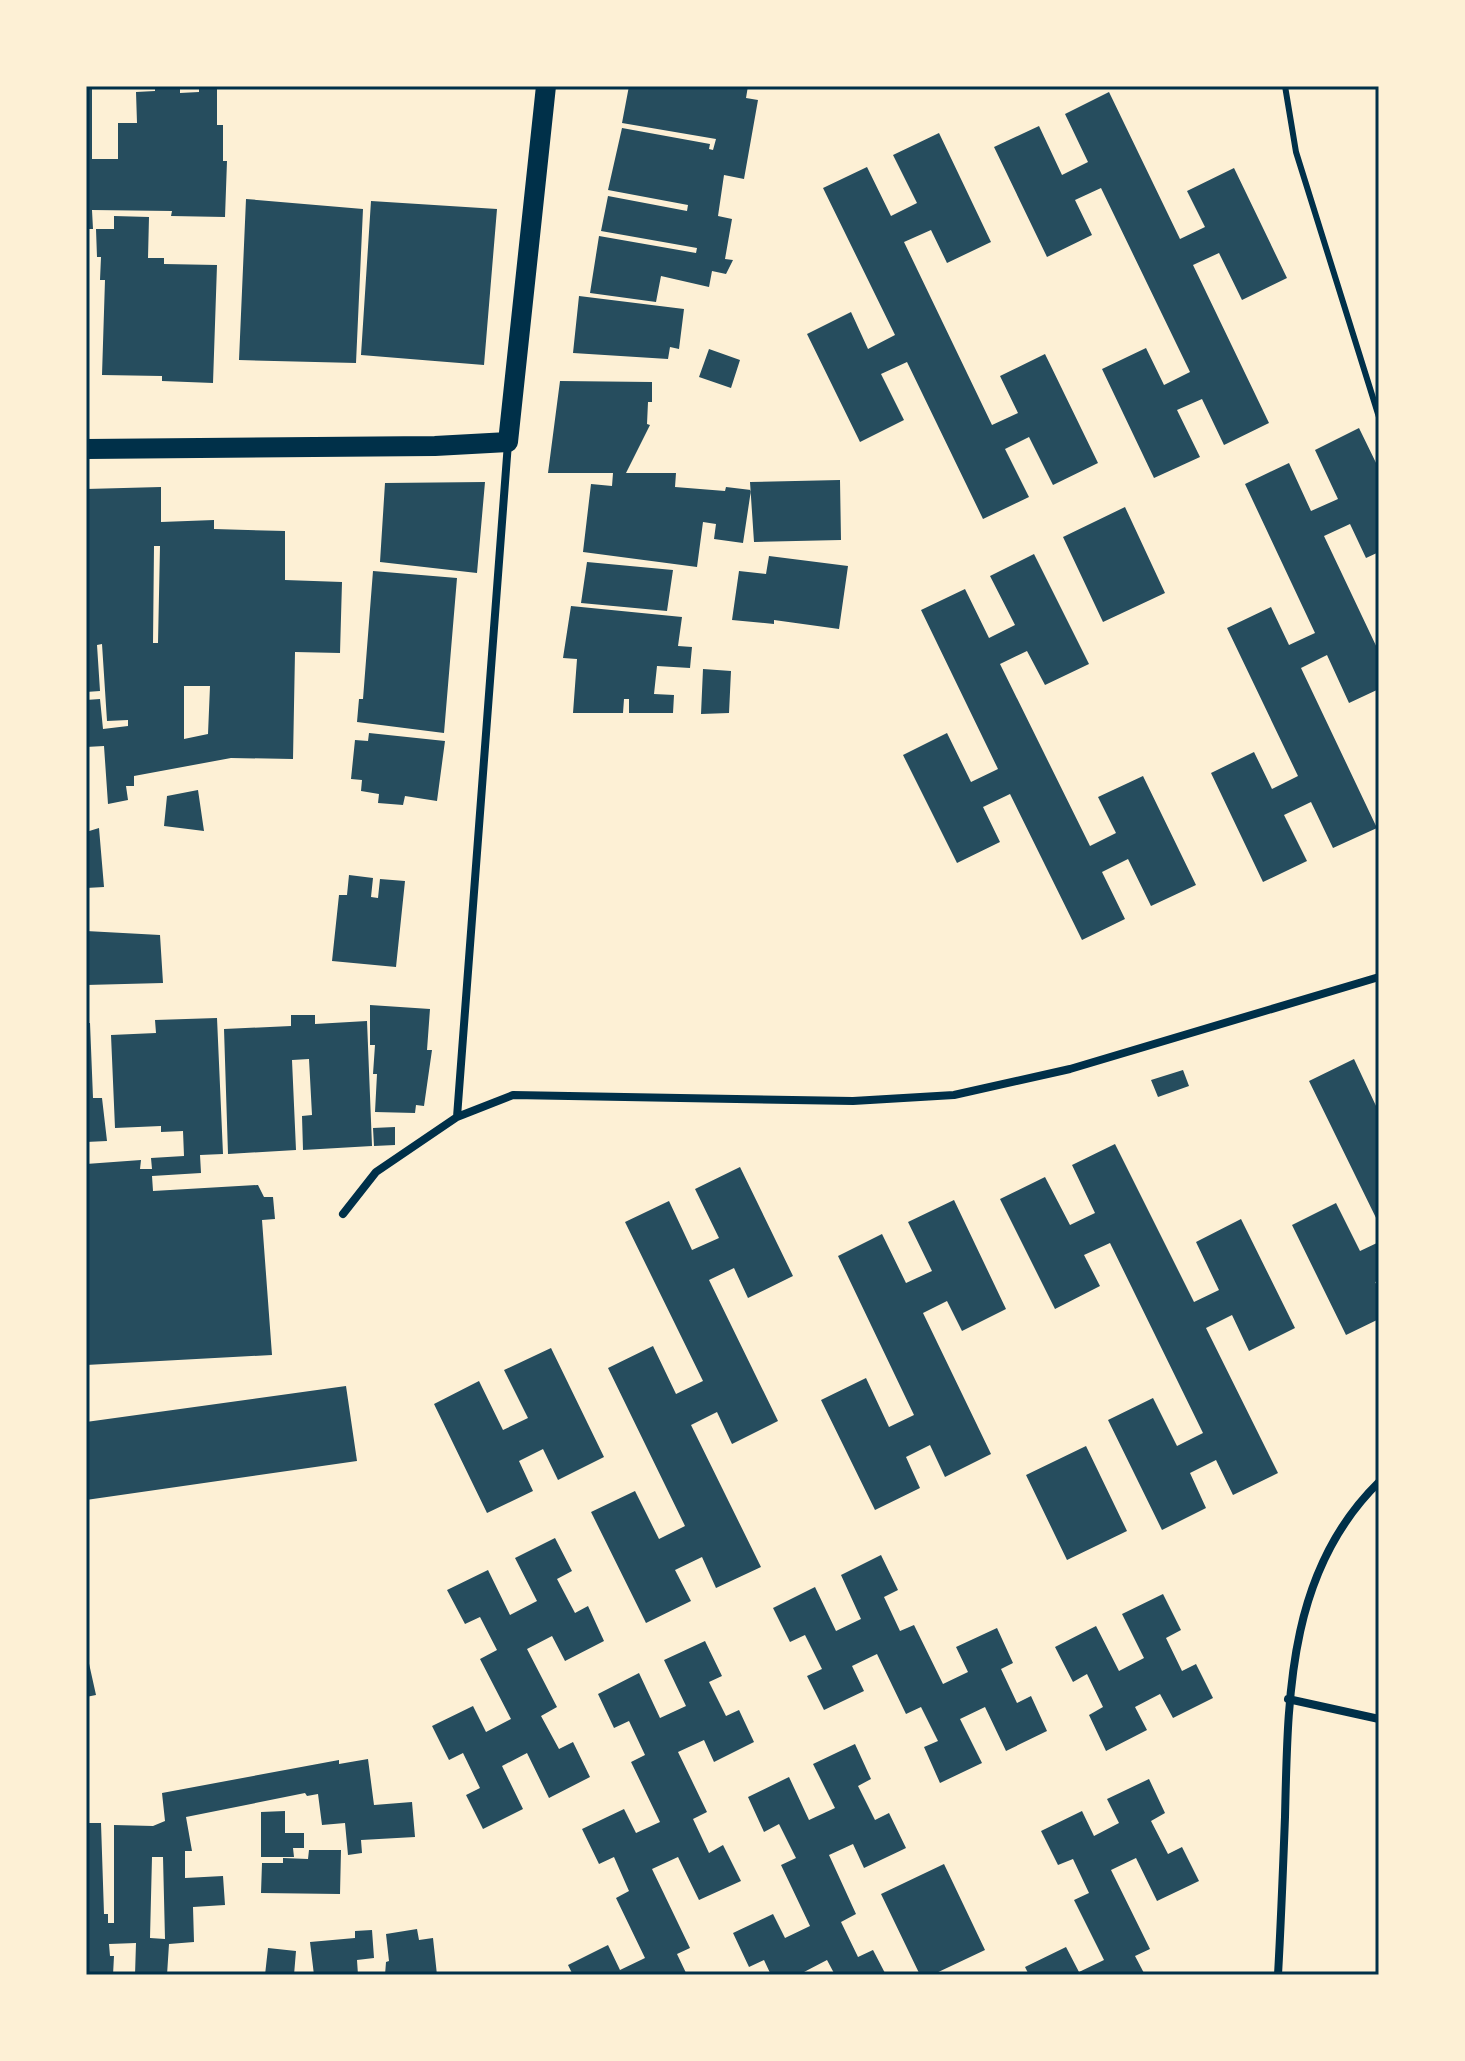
<svg xmlns="http://www.w3.org/2000/svg" width="1465" height="2061" font-family="'Noto Sans',sans-serif">
	<style>
		.building { fill: #264d5e; fill-rule: evenodd }
		.lines { fill: none; stroke-linecap: round; stroke-linejoin: round }
		.service { stroke: #003049; stroke-width: 6 }
		.minor { stroke: #003049; stroke-width: 8 }
		.primary { stroke: #003049; stroke-width: 20 }
		.neatline { fill: none; stroke: #003049; stroke-width: 3 }
	</style>
	<rect width="100%" height="100%" fill="#fdf0d5"/>
	<path class="building" d="M 86,86 L 92,86 L 92,159 L 118,159 L 118,123 L 137,123 L 136,92 L 155,91 L 155,86 L 180,86 L 180,93 L 199,92 L 199,86 L 217,86 L 217,125 L 223,125 L 223,161 L 227,161 L 225,217 L 171,216 L 172,211 L 92,210 L 93,229 L 86,229 Z
		M 629,86 L 748,86 L 746,98 L 758,100 L 744,179 L 724,175 L 718,216 L 732,219 L 725,259 L 733,260 L 726,274 L 712,271 L 709,287 L 661,276 L 656,302 L 590,293 L 599,236 L 696,253 L 697,248 L 601,231 L 608,196 L 687,211 L 688,205 L 608,190 L 622,128 L 710,144 L 709,149 L 713,150 L 716,139 L 622,123 Z
		M 1109,92 L 1180,239 L 1205,227 L 1187,191 L 1234,168 L 1287,278 L 1242,300 L 1219,253 L 1193,265 L 1269,423 L 1224,445 L 1202,399 L 1177,410 L 1200,457 L 1154,478 L 1102,369 L 1146,348 L 1164,385 L 1190,372 L 1101,188 L 1075,200 L 1092,235 L 1047,257 L 994,147 L 1039,126 L 1062,175 L 1088,162 L 1065,114 Z
		M 939,133 L 991,242 L 947,263 L 931,230 L 904,242 L 992,425 L 1018,413 L 1000,376 L 1045,354 L 1098,463 L 1053,485 L 1029,437 L 1005,449 L 1029,497 L 983,519 L 907,362 L 881,374 L 904,420 L 860,442 L 807,334 L 851,312 L 868,349 L 895,335 L 823,188 L 867,167 L 891,216 L 917,203 L 893,155 Z
		M 246,199 L 363,209 L 356,363 L 239,360 Z
		M 371,201 L 497,209 L 484,365 L 361,355 Z
		M 114,216 L 149,217 L 148,258 L 164,258 L 164,264 L 217,265 L 213,383 L 162,381 L 162,376 L 102,375 L 105,280 L 100,280 L 101,257 L 97,257 L 96,229 L 114,229 Z
		M 579,296 L 684,309 L 679,349 L 670,347 L 668,359 L 573,353 Z
		M 709,349 L 740,360 L 731,388 L 699,377 Z
		M 560,381 L 652,382 L 652,402 L 648,402 L 647,424 L 650,425 L 626,473 L 676,473 L 675,487 L 725,491 L 726,487 L 751,490 L 743,543 L 714,539 L 716,524 L 703,522 L 697,567 L 583,552 L 591,484 L 612,486 L 613,473 L 548,473 Z
		M 1359,428 L 1379,469 L 1379,552 L 1366,558 L 1350,524 L 1324,536 L 1379,652 L 1379,689 L 1349,703 L 1327,655 L 1301,668 L 1377,828 L 1333,848 L 1311,802 L 1284,815 L 1307,861 L 1263,882 L 1211,773 L 1254,752 L 1272,789 L 1298,776 L 1227,628 L 1271,607 L 1289,645 L 1315,633 L 1245,484 L 1289,463 L 1311,511 L 1338,499 L 1315,450 Z
		M 840,480 L 841,540 L 754,542 L 750,482 Z
		M 485,482 L 477,573 L 380,562 L 385,483 Z
		M 161,487 L 161,522 L 214,520 L 214,529 L 285,531 L 285,580 L 342,582 L 340,653 L 295,652 L 293,759 L 231,758 L 134,776 L 134,786 L 126,786 L 128,800 L 108,804 L 104,746 L 86,747 L 86,700 L 100,699 L 103,729 L 128,726 L 128,720 L 107,721 L 102,644 L 97,645 L 100,691 L 86,692 L 86,489 ZM 154,546 L 160,546 L 158,643 L 153,643 ZM 184,686 L 210,686 L 208,734 L 184,739 Z
		M 1125,507 L 1165,593 L 1103,622 L 1063,537 Z
		M 1034,554 L 1089,664 L 1045,685 L 1027,651 L 1000,664 L 1090,846 L 1116,833 L 1098,797 L 1143,776 L 1196,885 L 1151,906 L 1128,859 L 1102,872 L 1125,919 L 1082,940 L 1010,794 L 983,807 L 1000,842 L 957,863 L 903,755 L 947,733 L 971,782 L 998,769 L 921,610 L 965,589 L 989,638 L 1015,625 L 990,576 Z
		M 769,556 L 848,566 L 839,629 L 774,620 L 774,624 L 732,620 L 739,571 L 766,574 Z
		M 587,562 L 673,570 L 667,611 L 581,603 Z
		M 373,571 L 457,578 L 444,733 L 357,722 L 359,699 L 363,699 Z
		M 571,606 L 682,617 L 678,646 L 692,647 L 690,668 L 657,666 L 654,694 L 674,695 L 673,713 L 629,713 L 629,699 L 624,699 L 623,713 L 573,713 L 577,659 L 563,658 Z
		M 703,669 L 731,671 L 729,713 L 701,714 Z
		M 369,733 L 445,741 L 437,801 L 405,796 L 403,805 L 378,803 L 379,794 L 361,791 L 362,780 L 351,779 L 355,740 L 368,741 Z
		M 198,790 L 204,831 L 164,826 L 167,796 Z
		M 99,828 L 104,887 L 86,888 L 86,832 Z
		M 349,875 L 373,878 L 371,897 L 378,898 L 380,879 L 405,881 L 396,967 L 332,961 L 339,895 L 347,895 Z
		M 86,931 L 160,935 L 163,983 L 86,985 Z
		M 370,1005 L 430,1009 L 427,1050 L 432,1050 L 424,1106 L 416,1105 L 415,1113 L 375,1112 L 377,1074 L 373,1074 L 375,1045 L 370,1045 Z
		M 291,1015 L 315,1015 L 315,1024 L 367,1021 L 372,1146 L 303,1150 L 302,1116 L 312,1115 L 309,1059 L 292,1060 L 296,1150 L 228,1154 L 224,1029 L 291,1026 Z
		M 217,1018 L 223,1154 L 200,1155 L 201,1173 L 152,1176 L 153,1191 L 258,1185 L 264,1197 L 273,1197 L 275,1219 L 262,1220 L 272,1355 L 86,1365 L 86,1164 L 141,1160 L 140,1169 L 152,1169 L 151,1158 L 184,1156 L 183,1131 L 161,1132 L 161,1126 L 115,1128 L 111,1035 L 156,1033 L 155,1020 Z
		M 86,1023 L 90,1023 L 93,1098 L 102,1098 L 107,1141 L 86,1142 Z
		M 1354,1059 L 1377,1108 L 1379,1107 L 1379,1224 L 1309,1081 Z
		M 1183,1070 L 1189,1086 L 1158,1097 L 1151,1080 Z
		M 395,1127 L 395,1145 L 374,1146 L 373,1128 Z
		M 1115,1144 L 1194,1302 L 1219,1290 L 1196,1242 L 1241,1219 L 1295,1328 L 1249,1351 L 1232,1315 L 1206,1328 L 1278,1473 L 1233,1495 L 1216,1460 L 1190,1473 L 1206,1508 L 1162,1530 L 1108,1420 L 1153,1398 L 1177,1446 L 1203,1433 L 1110,1243 L 1084,1255 L 1100,1286 L 1055,1309 L 1000,1199 L 1045,1177 L 1070,1225 L 1095,1213 L 1072,1165 Z
		M 740,1167 L 793,1276 L 748,1298 L 734,1268 L 709,1280 L 778,1421 L 732,1444 L 717,1412 L 691,1425 L 761,1567 L 716,1588 L 702,1557 L 675,1570 L 691,1601 L 646,1623 L 591,1512 L 635,1491 L 659,1539 L 685,1526 L 608,1368 L 653,1346 L 676,1394 L 703,1381 L 625,1222 L 669,1201 L 692,1250 L 719,1238 L 695,1189 Z
		M 954,1200 L 1006,1309 L 962,1331 L 947,1301 L 923,1313 L 991,1454 L 945,1477 L 930,1445 L 906,1457 L 920,1488 L 875,1510 L 821,1400 L 866,1378 L 889,1427 L 914,1415 L 838,1256 L 882,1234 L 906,1283 L 932,1271 L 908,1222 Z
		M 1336,1203 L 1360,1251 L 1379,1242 L 1379,1281 L 1375,1282 L 1379,1289 L 1379,1319 L 1346,1335 L 1292,1225 Z
		M 551,1348 L 604,1457 L 558,1480 L 543,1449 L 519,1461 L 533,1491 L 487,1513 L 434,1404 L 479,1381 L 503,1430 L 528,1418 L 504,1370 Z
		M 346,1386 L 357,1461 L 86,1500 L 86,1422 Z
		M 1086,1446 L 1127,1531 L 1067,1560 L 1026,1475 Z
		M 555,1538 L 572,1571 L 557,1579 L 575,1613 L 588,1606 L 604,1641 L 565,1661 L 552,1636 L 527,1649 L 557,1707 L 541,1716 L 559,1749 L 573,1742 L 590,1777 L 549,1798 L 527,1753 L 502,1766 L 523,1809 L 483,1829 L 466,1795 L 480,1788 L 463,1753 L 449,1760 L 432,1726 L 473,1706 L 486,1732 L 511,1719 L 480,1659 L 497,1650 L 480,1617 L 465,1624 L 447,1590 L 488,1570 L 510,1615 L 537,1601 L 515,1558 Z
		M 881,1555 L 898,1590 L 884,1597 L 900,1631 L 914,1625 L 943,1684 L 968,1672 L 956,1647 L 997,1628 L 1013,1663 L 1001,1669 L 1017,1703 L 1031,1696 L 1047,1731 L 1006,1751 L 985,1707 L 960,1719 L 982,1763 L 940,1783 L 924,1747 L 938,1741 L 921,1707 L 906,1714 L 877,1654 L 852,1666 L 864,1691 L 824,1710 L 807,1676 L 822,1669 L 805,1635 L 790,1642 L 773,1608 L 815,1587 L 836,1631 L 861,1619 L 841,1575 Z
		M 1163,1594 L 1181,1630 L 1166,1638 L 1182,1671 L 1196,1664 L 1213,1698 L 1173,1718 L 1160,1694 L 1135,1707 L 1147,1730 L 1106,1751 L 1089,1715 L 1103,1707 L 1087,1674 L 1073,1682 L 1055,1647 L 1096,1626 L 1119,1671 L 1144,1658 L 1122,1614 Z
		M 705,1641 L 722,1676 L 709,1682 L 726,1716 L 739,1710 L 754,1742 L 714,1762 L 704,1740 L 678,1752 L 707,1812 L 693,1819 L 709,1853 L 723,1845 L 741,1881 L 699,1900 L 678,1857 L 652,1869 L 690,1948 L 677,1954 L 687,1975 L 573,1975 L 568,1965 L 608,1945 L 620,1970 L 645,1958 L 616,1898 L 629,1891 L 614,1857 L 599,1864 L 582,1829 L 624,1809 L 636,1833 L 660,1822 L 631,1762 L 645,1755 L 629,1721 L 614,1728 L 598,1694 L 639,1673 L 660,1718 L 686,1706 L 664,1660 Z
		M 86,1650 L 96,1695 L 86,1697 Z
		M 855,1744 L 871,1779 L 858,1786 L 875,1820 L 889,1813 L 906,1848 L 864,1868 L 853,1844 L 829,1855 L 856,1914 L 841,1922 L 858,1957 L 873,1950 L 886,1975 L 835,1975 L 827,1960 L 804,1972 L 805,1975 L 771,1975 L 764,1960 L 749,1967 L 733,1933 L 773,1914 L 785,1938 L 810,1926 L 781,1865 L 796,1858 L 779,1824 L 764,1832 L 748,1797 L 789,1777 L 809,1820 L 835,1808 L 813,1764 Z
		M 368,1759 L 374,1805 L 412,1802 L 415,1837 L 361,1840 L 362,1853 L 348,1855 L 345,1823 L 322,1825 L 318,1794 L 307,1796 L 305,1793 L 186,1817 L 192,1851 L 185,1851 L 185,1878 L 223,1876 L 225,1905 L 193,1907 L 194,1942 L 169,1944 L 167,1975 L 135,1975 L 136,1943 L 109,1944 L 110,1956 L 114,1956 L 113,1975 L 86,1975 L 86,1823 L 101,1823 L 104,1914 L 108,1914 L 108,1923 L 114,1923 L 114,1825 L 153,1826 L 165,1821 L 162,1793 L 339,1760 L 339,1764 ZM 152,1857 L 163,1857 L 165,1939 L 150,1938 Z
		M 1149,1779 L 1165,1813 L 1151,1821 L 1168,1854 L 1182,1847 L 1199,1881 L 1157,1901 L 1136,1858 L 1111,1870 L 1150,1949 L 1135,1956 L 1145,1975 L 1029,1975 L 1025,1967 L 1066,1947 L 1079,1972 L 1104,1960 L 1074,1900 L 1089,1893 L 1073,1859 L 1058,1865 L 1041,1831 L 1082,1811 L 1094,1836 L 1119,1823 L 1107,1799 Z
		M 285,1811 L 285,1833 L 304,1833 L 304,1848 L 293,1848 L 294,1857 L 261,1857 L 261,1812 Z
		M 309,1850 L 341,1850 L 340,1894 L 261,1893 L 262,1863 L 283,1863 L 283,1858 L 308,1859 Z
		M 944,1864 L 985,1950 L 932,1975 L 920,1975 L 881,1894 Z
		M 417,1929 L 419,1940 L 433,1938 L 437,1975 L 385,1975 L 386,1962 L 389,1961 L 386,1934 Z
		M 372,1930 L 374,1958 L 357,1960 L 358,1975 L 314,1975 L 310,1942 L 355,1938 L 355,1931 Z
		M 268,1948 L 296,1951 L 294,1975 L 265,1975 Z"/>
	<g class="lines">
		<path class="service" d="M 1285,86 L 1296,152 L 1379,417"/>
		<path class="minor" d="M 457,1117 L 513,1095 L 853,1101 L 954,1095 L 1070,1069 L 1379,977
			M 343,1214 L 376,1172 L 457,1117 L 508,443
			M 1288,1699 L 1379,1719
			M 1278,1975 C 1281,1922 1283,1870 1285,1817 C 1288,1698 1287,1572 1379,1482"/>
		<path class="primary" d="M 86,449 L 435,446 L 508,442 L 546,86"/>
	</g>
	<rect width="1465" height="2061" fill="none" stroke="#fdf0d5" stroke-width="176"/>
	<rect x="88" y="88" width="1289" height="1885" class="neatline"/>
</svg>
